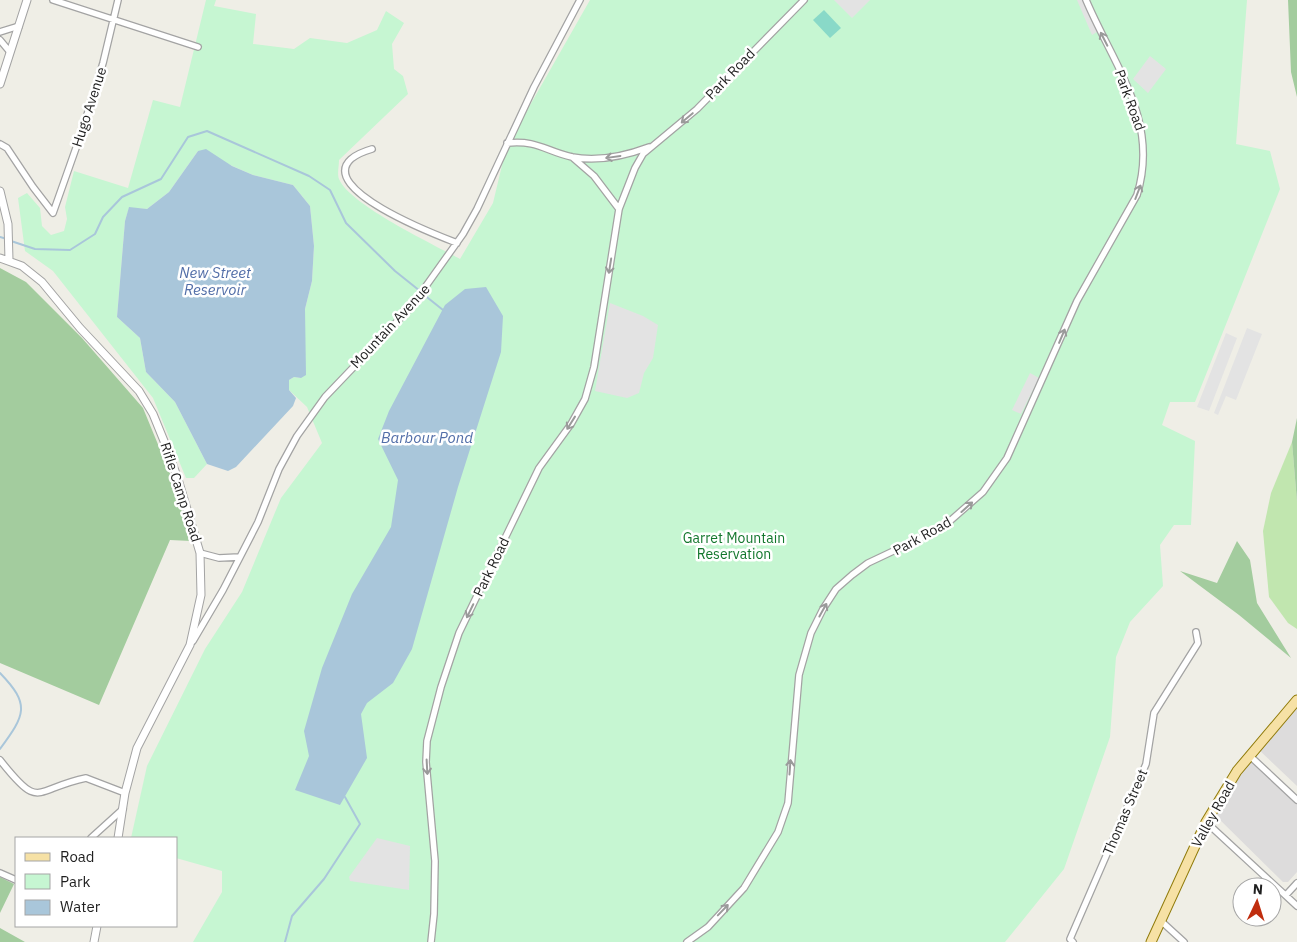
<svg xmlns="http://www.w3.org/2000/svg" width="1297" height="942" font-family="'IBM Plex Sans',sans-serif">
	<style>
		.residential { fill: #dddcdc }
		.grass { fill: #c1e6af }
		.forest { fill: #a3cc9e }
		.park { fill: #c6f6d2 }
		.pitch { fill: #89d9c8 }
		.parking { fill: #e3e3e3 }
		.water { fill: #a9c6da }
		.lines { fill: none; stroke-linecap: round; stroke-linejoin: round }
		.stream { stroke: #a9c6da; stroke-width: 2 }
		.minor-casing { stroke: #a3a3a3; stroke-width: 8 }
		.tertiary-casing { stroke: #a3a3a3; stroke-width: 9 }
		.primary-casing { stroke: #907b0a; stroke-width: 11 }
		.minor { stroke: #fff; stroke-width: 5.5 }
		.tertiary { stroke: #fff; stroke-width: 7 }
		.primary { stroke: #f6e1a5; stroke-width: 9 }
		.oneway { stroke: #9a9a9a }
		.labels { text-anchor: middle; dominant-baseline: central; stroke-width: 5; stroke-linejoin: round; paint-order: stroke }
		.street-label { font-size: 14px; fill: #1f1f1f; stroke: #fff }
		.park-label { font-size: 14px; fill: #13772d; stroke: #fff }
		.water-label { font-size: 15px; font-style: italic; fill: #526ea8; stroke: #fff }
	</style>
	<rect width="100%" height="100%" fill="#efeee6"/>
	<path class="residential" d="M 1297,702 L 1297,786 L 1258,749 Z
		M 1253,759 L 1297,801 L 1297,872 L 1288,882 L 1283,882 L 1214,814 L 1247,760 Z"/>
	<path class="grass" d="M 1292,442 L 1297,502 L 1297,629 L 1288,623 L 1269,597 L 1263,531 L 1271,493 Z"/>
	<path class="forest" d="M 1288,0 L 1297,0 L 1297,97 L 1291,72 Z
		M 0,268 L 26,282 L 82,338 L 143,408 L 171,476 L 191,541 L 170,540 L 99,705 L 0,663 Z
		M 1297,418 L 1297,502 L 1292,442 Z
		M 1237,541 L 1250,560 L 1257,603 L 1291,658 L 1239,615 L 1180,571 L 1217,583 Z
		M 0,877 L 14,884 L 0,913 Z
		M 0,928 L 25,942 L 0,942 Z"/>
	<path class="park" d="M 206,0 L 216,0 L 214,6 L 256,14 L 253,44 L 294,49 L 310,38 L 347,43 L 377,30 L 386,11 L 404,23 L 392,44 L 394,69 L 403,76 L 408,94 L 339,160 C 339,166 337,174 339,179 C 350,205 433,244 460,259 L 493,203 L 503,161 L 521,121 L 590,0 L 1247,0 L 1236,144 L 1270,151 L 1280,189 L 1195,402 L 1170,402 L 1162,425 L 1195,441 L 1191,525 L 1174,525 L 1160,545 L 1163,586 L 1130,622 L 1116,657 L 1110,737 L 1064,869 L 1005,942 L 193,942 L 222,892 L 222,871 L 176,858 L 176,838 L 131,838 L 147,766 L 205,649 L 242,592 L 281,498 L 322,443 L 307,407 L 289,390 L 289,380 L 294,377 L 301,378 L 305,309 L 312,281 L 314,246 L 310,206 L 293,185 L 253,175 L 198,151 L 169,192 L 147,209 L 129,208 L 125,221 L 117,317 L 140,338 L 146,372 L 175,402 L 207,464 L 194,478 L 186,478 L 153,398 L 53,271 L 25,251 L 18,198 L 27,193 L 40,208 L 42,226 L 51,235 L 64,231 L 67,219 L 65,207 L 74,171 L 128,188 L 153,100 L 180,107 Z"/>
	<path class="pitch" d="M 824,10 L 841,28 L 830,38 L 813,20 Z"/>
	<path class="parking" d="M 834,0 L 870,0 L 852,18 Z
		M 1077,0 L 1086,0 L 1100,30 L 1092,35 Z
		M 1150,56 L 1166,69 L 1148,93 L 1133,79 Z
		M 610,303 L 643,316 L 658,325 L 653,358 L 644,373 L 639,393 L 627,398 L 595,391 Z
		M 1247,328 L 1262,334 L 1236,400 L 1226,396 L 1218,415 L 1214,413 Z
		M 1226,333 L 1237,338 L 1209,411 L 1197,407 Z
		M 1030,373 L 1039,378 L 1021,414 L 1012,410 Z
		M 377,838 L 410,846 L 409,890 L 350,881 L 349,877 Z"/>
	<path class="water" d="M 206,149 L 232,166 L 253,175 L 293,185 L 310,206 L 314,246 L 312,281 L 305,309 L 306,375 L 301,378 L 294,377 L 289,380 L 289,390 L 296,398 L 293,406 L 236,467 L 228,471 L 207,464 L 175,402 L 146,372 L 140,338 L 117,317 L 125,221 L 129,207 L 147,209 L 169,192 L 198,151 Z
		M 486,287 L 503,316 L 501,352 L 458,487 L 412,649 L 393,683 L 367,703 L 361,714 L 367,758 L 340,805 L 295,790 L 309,756 L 304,731 L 322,668 L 352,594 L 391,527 L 398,480 L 378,439 L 389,411 L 445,305 L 465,289 Z"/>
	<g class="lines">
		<path class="stream" d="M 0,237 L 7,239
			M 11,241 L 35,249 L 70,250 L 95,234 L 103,217 L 122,197 L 161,179 L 188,137 L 207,131 L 309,176 L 330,190 L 346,223 L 395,271 L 420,291
			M 423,294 L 443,310
			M 0,673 C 31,705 25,715 0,749
			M 285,942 L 292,916 L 324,879 L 360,824 L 345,797"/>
		<defs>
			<path id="minor" d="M 53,0 L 198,47
				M 0,32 L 19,26
				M 0,40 L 10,52
				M 507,143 C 538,140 545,151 572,157 C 598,162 625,156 649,147
				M 0,144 L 7,148 L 33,187 L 53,213 L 82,131 L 103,63 L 118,0
				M 372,149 C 365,151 357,154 351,159 C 317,190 439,236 457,243
				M 572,157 L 594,176 L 619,209
				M 200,553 L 219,558 L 239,557
				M 193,641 L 223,590 L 258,522 L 279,469 L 297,436 L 325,397 L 411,307 L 463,234 L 477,209 L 534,87 L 580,0
				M 1250,756 L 1297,800
				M 0,760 C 41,812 33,789 86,778 L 125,793
				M 1206,822 L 1297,906
				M 91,838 L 123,809
				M 0,873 L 16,880
				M 1286,895 L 1297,883
				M 1161,921 L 1184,942
				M 431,942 L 434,914 L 435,861 L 426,762 L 427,741 L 441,687 L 459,633 L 539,468 L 571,424 L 585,399 L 594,367 L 619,209 L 635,168 L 643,154 L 697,109 L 804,0
				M 687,942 L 708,927 L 744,888 L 778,832 L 788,803 L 799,675 L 811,633 L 823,609 L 836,589 L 852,575 L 868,563 L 942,528 L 983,492 L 1007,458 L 1077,301 L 1137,195 C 1160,121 1114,66 1086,0
				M 1073,942 L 1070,939 L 1146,764 L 1154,713 L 1198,643 L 1196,632"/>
			<path id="tertiary" d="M 0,84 L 27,0
				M 0,191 L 8,224 L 9,260
				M 0,258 L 22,266 L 42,282 L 80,328 L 139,391 L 153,414 L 164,441 L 178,479 L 200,553 L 201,595 L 190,645 L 137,748 L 125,793 L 118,838
				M 94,942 L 97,926"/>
			<path id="primary" d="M 1151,942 L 1206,822 L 1237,771 L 1297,700"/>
		</defs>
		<use href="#minor" class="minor-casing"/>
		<use href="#tertiary" class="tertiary-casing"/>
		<use href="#primary" class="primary-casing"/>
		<use href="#minor" class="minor"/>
		<use href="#tertiary" class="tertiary"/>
		<use href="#primary" class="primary"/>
	</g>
	<defs><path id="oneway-shaft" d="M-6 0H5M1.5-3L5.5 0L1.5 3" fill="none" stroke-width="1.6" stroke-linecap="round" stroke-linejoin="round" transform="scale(1.25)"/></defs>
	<g class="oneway">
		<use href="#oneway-shaft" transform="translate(1104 39) rotate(-117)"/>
		<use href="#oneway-shaft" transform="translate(687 118) rotate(140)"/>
		<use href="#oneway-shaft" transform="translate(613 157) rotate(172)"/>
		<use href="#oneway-shaft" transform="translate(1138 192) rotate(-69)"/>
		<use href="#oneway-shaft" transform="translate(610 266) rotate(99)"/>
		<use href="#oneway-shaft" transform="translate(1062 336) rotate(-67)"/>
		<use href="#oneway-shaft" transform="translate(571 423) rotate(122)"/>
		<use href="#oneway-shaft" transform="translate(967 507) rotate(-42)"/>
		<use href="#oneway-shaft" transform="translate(823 610) rotate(-61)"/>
		<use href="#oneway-shaft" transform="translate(470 611) rotate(116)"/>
		<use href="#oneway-shaft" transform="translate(427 767) rotate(87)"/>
		<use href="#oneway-shaft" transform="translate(790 767) rotate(-86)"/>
		<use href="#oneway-shaft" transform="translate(723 910) rotate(-46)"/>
	</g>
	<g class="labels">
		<g class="street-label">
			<text transform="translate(730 74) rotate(-46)">Park Road</text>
			<text transform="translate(1130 100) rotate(70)">Park Road</text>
			<text transform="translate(89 107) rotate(-72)">Hugo Avenue</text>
			<text transform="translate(390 326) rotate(-47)">Mountain Avenue</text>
			<text transform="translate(181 492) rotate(72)">Rifle Camp Road</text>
			<text transform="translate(922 536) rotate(-29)">Park Road</text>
			<text transform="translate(491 567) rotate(-64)">Park Road</text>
			<text transform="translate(1125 812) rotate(-67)">Thomas Street</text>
			<text transform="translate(1213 814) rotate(-61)">Valley Road</text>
		</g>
		<g class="park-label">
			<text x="734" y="538">Garret Mountain<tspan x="734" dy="16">Reservation</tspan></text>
		</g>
		<g class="water-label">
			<text x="215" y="272">New Street<tspan x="215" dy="17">Reservoir</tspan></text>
			<text x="427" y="437">Barbour Pond</text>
		</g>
	</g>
	<rect x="15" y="837" width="162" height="90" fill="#ffffff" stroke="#a5a5a5"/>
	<rect x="25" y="853" width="25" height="8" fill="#f6e1a5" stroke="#a5a5a5"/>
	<text x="60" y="862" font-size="15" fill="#1f1f1f">Road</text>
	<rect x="25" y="874" width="25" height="15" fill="#c6f6d2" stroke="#a5a5a5"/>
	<text x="60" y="887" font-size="15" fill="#1f1f1f">Park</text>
	<rect x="25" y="900" width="25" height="15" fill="#a9c6da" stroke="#a5a5a5"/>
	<text x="60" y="912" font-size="15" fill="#1f1f1f">Water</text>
	<g transform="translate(1257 902) rotate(4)"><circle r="24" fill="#ffffff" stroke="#a5a5a5"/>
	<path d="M0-4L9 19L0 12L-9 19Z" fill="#c02d0e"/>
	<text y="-8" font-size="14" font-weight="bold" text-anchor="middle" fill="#1f1f1f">N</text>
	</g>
</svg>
